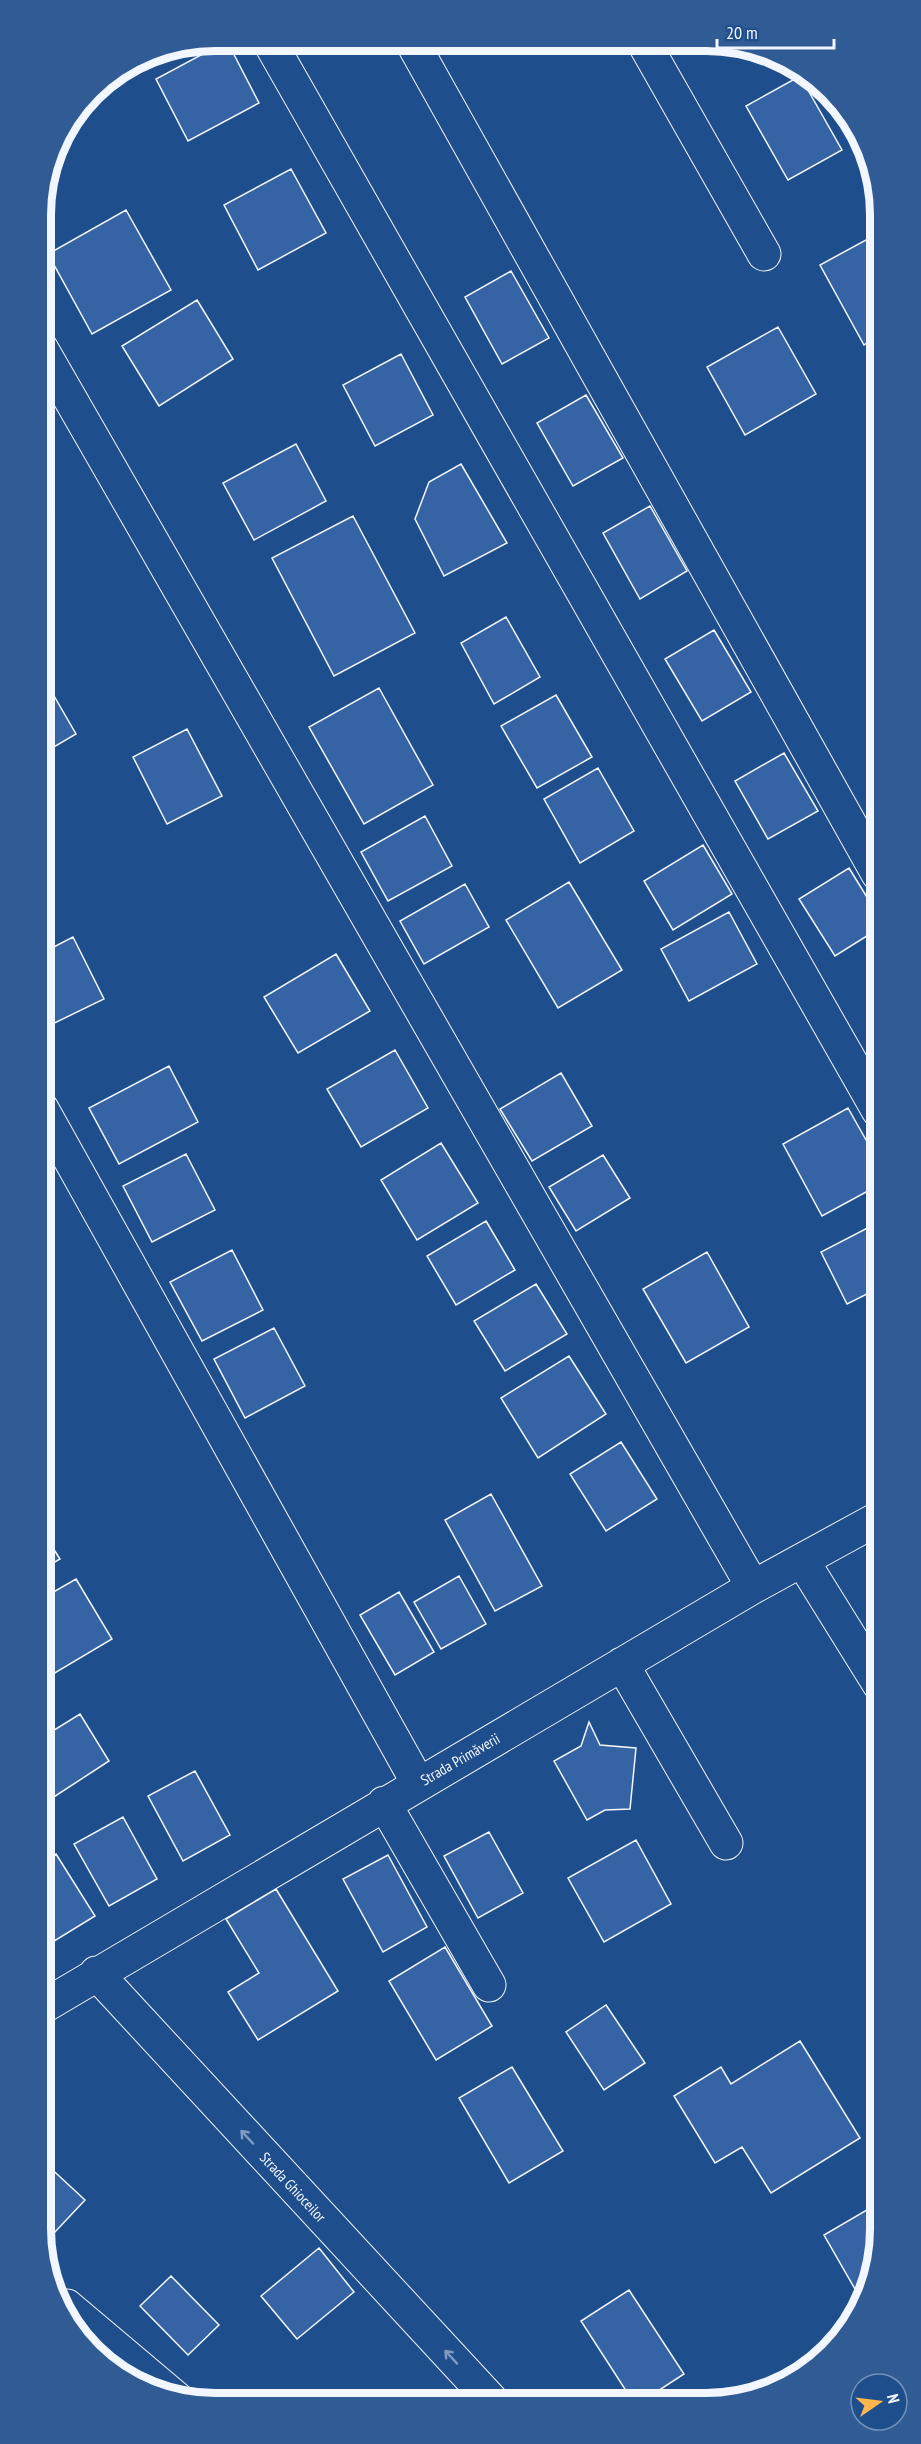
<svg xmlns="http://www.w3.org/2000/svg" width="921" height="2444" font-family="'PT Sans Narrow',sans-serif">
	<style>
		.building { fill: #3563a3; stroke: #f2f6ff; stroke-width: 1.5 }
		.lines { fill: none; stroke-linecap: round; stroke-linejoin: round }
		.minor-casing { stroke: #f2f6ff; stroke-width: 35 }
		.minor { stroke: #1f4e8c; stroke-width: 33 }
		.oneway { stroke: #7e9ac0 }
		.labels { text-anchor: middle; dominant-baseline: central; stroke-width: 4.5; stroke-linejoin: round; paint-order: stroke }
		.street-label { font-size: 15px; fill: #f2f6ff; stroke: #1f4e8c }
		.rim { fill: none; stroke: #f2f6ff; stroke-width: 8 }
	</style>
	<rect width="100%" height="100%" fill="#1f4e8c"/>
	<path class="building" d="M 227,41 L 259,103 L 188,141 L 156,79 Z
		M 800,76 L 842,150 L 788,180 L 746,106 Z
		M 291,169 L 326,233 L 258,270 L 224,205 Z
		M 126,210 L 171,290 L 92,334 L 48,254 Z
		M 877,234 L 877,337 L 864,345 L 820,265 Z
		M 511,271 L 549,338 L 502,364 L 465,297 Z
		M 197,300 L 233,359 L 159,406 L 122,346 Z
		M 778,327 L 816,394 L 745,435 L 707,367 Z
		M 401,354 L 433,415 L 375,446 L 343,385 Z
		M 586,395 L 623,458 L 573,486 L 537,423 Z
		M 296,444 L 326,501 L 254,540 L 223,483 Z
		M 461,464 L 507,543 L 444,576 L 415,519 L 429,482 Z
		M 650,506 L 687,571 L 640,599 L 603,533 Z
		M 353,516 L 415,633 L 334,676 L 272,558 Z
		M 506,617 L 540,677 L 494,704 L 461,643 Z
		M 714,630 L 751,692 L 702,721 L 665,659 Z
		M 42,675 L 76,734 L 42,754 Z
		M 379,688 L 433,785 L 364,824 L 309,727 Z
		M 556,695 L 592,757 L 537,788 L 501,726 Z
		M 187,729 L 222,796 L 167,824 L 133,757 Z
		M 784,753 L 818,811 L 768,839 L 735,781 Z
		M 598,768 L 634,831 L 580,863 L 544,799 Z
		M 425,816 L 452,866 L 388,901 L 361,852 Z
		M 703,845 L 732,894 L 673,930 L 644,881 Z
		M 849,868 L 878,915 L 878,929 L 835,956 L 799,899 Z
		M 569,882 L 622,970 L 558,1008 L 506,920 Z
		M 465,884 L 489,927 L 424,964 L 400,921 Z
		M 729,912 L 757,964 L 689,1001 L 661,949 Z
		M 73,937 L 104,999 L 42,1029 L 42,953 Z
		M 336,954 L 370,1011 L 298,1053 L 264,997 Z
		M 395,1050 L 428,1108 L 361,1147 L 327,1089 Z
		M 169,1066 L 198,1122 L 119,1164 L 89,1108 Z
		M 561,1073 L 592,1126 L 532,1161 L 500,1109 Z
		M 848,1108 L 879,1163 L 879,1185 L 822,1216 L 783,1144 Z
		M 441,1143 L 478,1203 L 417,1240 L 381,1180 Z
		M 186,1154 L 215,1210 L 152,1242 L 123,1186 Z
		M 603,1155 L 630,1198 L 576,1231 L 549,1187 Z
		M 486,1221 L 515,1270 L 456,1305 L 427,1256 Z
		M 879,1222 L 879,1288 L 847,1304 L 821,1252 Z
		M 232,1250 L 263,1310 L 202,1341 L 170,1282 Z
		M 707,1252 L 749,1327 L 686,1363 L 643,1289 Z
		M 536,1284 L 567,1334 L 505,1371 L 474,1321 Z
		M 274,1328 L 305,1386 L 245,1418 L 214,1359 Z
		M 569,1356 L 606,1414 L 538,1458 L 501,1398 Z
		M 621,1442 L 657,1499 L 606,1531 L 570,1474 Z
		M 491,1494 L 542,1586 L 495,1611 L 445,1520 Z
		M 43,1532 L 60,1559 L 43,1569 Z
		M 459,1576 L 486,1624 L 441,1649 L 414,1602 Z
		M 76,1579 L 112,1639 L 43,1680 L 43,1598 Z
		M 399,1592 L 434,1652 L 395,1675 L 360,1615 Z
		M 80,1714 L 109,1761 L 43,1804 L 43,1737 Z
		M 589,1722 L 600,1745 L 636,1748 L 630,1809 L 605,1810 L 587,1820 L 554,1761 L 581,1746 Z
		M 195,1771 L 230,1835 L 183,1861 L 148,1796 Z
		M 123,1817 L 157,1879 L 109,1906 L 74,1844 Z
		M 489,1832 L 523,1893 L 478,1918 L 444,1856 Z
		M 636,1840 L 671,1904 L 604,1942 L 568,1878 Z
		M 56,1854 L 95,1916 L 51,1943 L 43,1931 L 43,1862 Z
		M 388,1855 L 427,1927 L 383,1952 L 343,1879 Z
		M 276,1889 L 338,1991 L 258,2040 L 228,1992 L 259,1973 L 226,1919 Z
		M 445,1947 L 492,2026 L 436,2060 L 389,1981 Z
		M 606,2005 L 645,2063 L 604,2090 L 566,2032 Z
		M 800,2041 L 860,2138 L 771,2193 L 742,2147 L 715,2163 L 674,2096 L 721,2067 L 731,2084 Z
		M 512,2067 L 563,2151 L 509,2183 L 459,2098 Z
		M 44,2162 L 85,2200 L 55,2232 L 44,2221 Z
		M 877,2204 L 880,2209 L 880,2240 L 867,2296 L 863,2303 L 824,2235 Z
		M 319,2248 L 354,2292 L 297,2339 L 261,2296 Z
		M 171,2276 L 219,2325 L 188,2355 L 140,2306 Z
		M 629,2290 L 684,2374 L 644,2400 L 632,2400 L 581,2321 Z"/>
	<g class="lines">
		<defs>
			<path id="minor" d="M 269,41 L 878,1110
				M 412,42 L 878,874
				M 644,43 L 764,254
				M 41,348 L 753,1587
				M 42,1109 L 418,1783
				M 802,1560 L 879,1684
				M 622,1664 L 726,1843
				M 384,1803 L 489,1985
				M 96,1973 L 491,2400
				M 44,2006 L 753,1587 L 879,1518
				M 67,2306 L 176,2398"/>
		</defs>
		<use href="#minor" class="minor-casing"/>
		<use href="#minor" class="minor"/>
	</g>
	<defs><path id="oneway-shaft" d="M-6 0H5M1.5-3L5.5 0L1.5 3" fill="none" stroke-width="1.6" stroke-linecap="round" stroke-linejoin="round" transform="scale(1.5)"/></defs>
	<g class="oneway">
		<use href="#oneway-shaft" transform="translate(247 2137) rotate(-133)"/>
		<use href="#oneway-shaft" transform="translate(451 2357) rotate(-133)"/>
	</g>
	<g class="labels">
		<g class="street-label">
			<text transform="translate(460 1759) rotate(-30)">Strada Primăverii</text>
			<text transform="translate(293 2187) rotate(47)">Strada Ghioceilor</text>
		</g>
	</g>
	<path d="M0 0H921V2444H0ZM215 51H706A164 164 0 0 1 870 215V2229A164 164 0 0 1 706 2393H215A164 164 0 0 1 51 2229V215A164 164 0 0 1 215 51Z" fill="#305b95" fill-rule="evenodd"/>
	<path class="rim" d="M215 51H706A164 164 0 0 1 870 215V2229A164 164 0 0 1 706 2393H215A164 164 0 0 1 51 2229V215A164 164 0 0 1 215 51Z"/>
	<g transform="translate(879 2402) rotate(76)"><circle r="28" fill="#1f4e8c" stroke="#7391ba" stroke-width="1.5"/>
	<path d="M0-4.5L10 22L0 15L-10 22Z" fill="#ffb74d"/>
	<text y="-9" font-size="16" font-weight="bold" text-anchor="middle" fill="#f2f6ff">N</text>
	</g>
	<path d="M717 39v9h117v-9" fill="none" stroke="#f2f6ff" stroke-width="3"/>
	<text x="726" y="39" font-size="18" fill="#f2f6ff" stroke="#1f4e8c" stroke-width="4.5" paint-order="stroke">20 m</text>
</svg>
